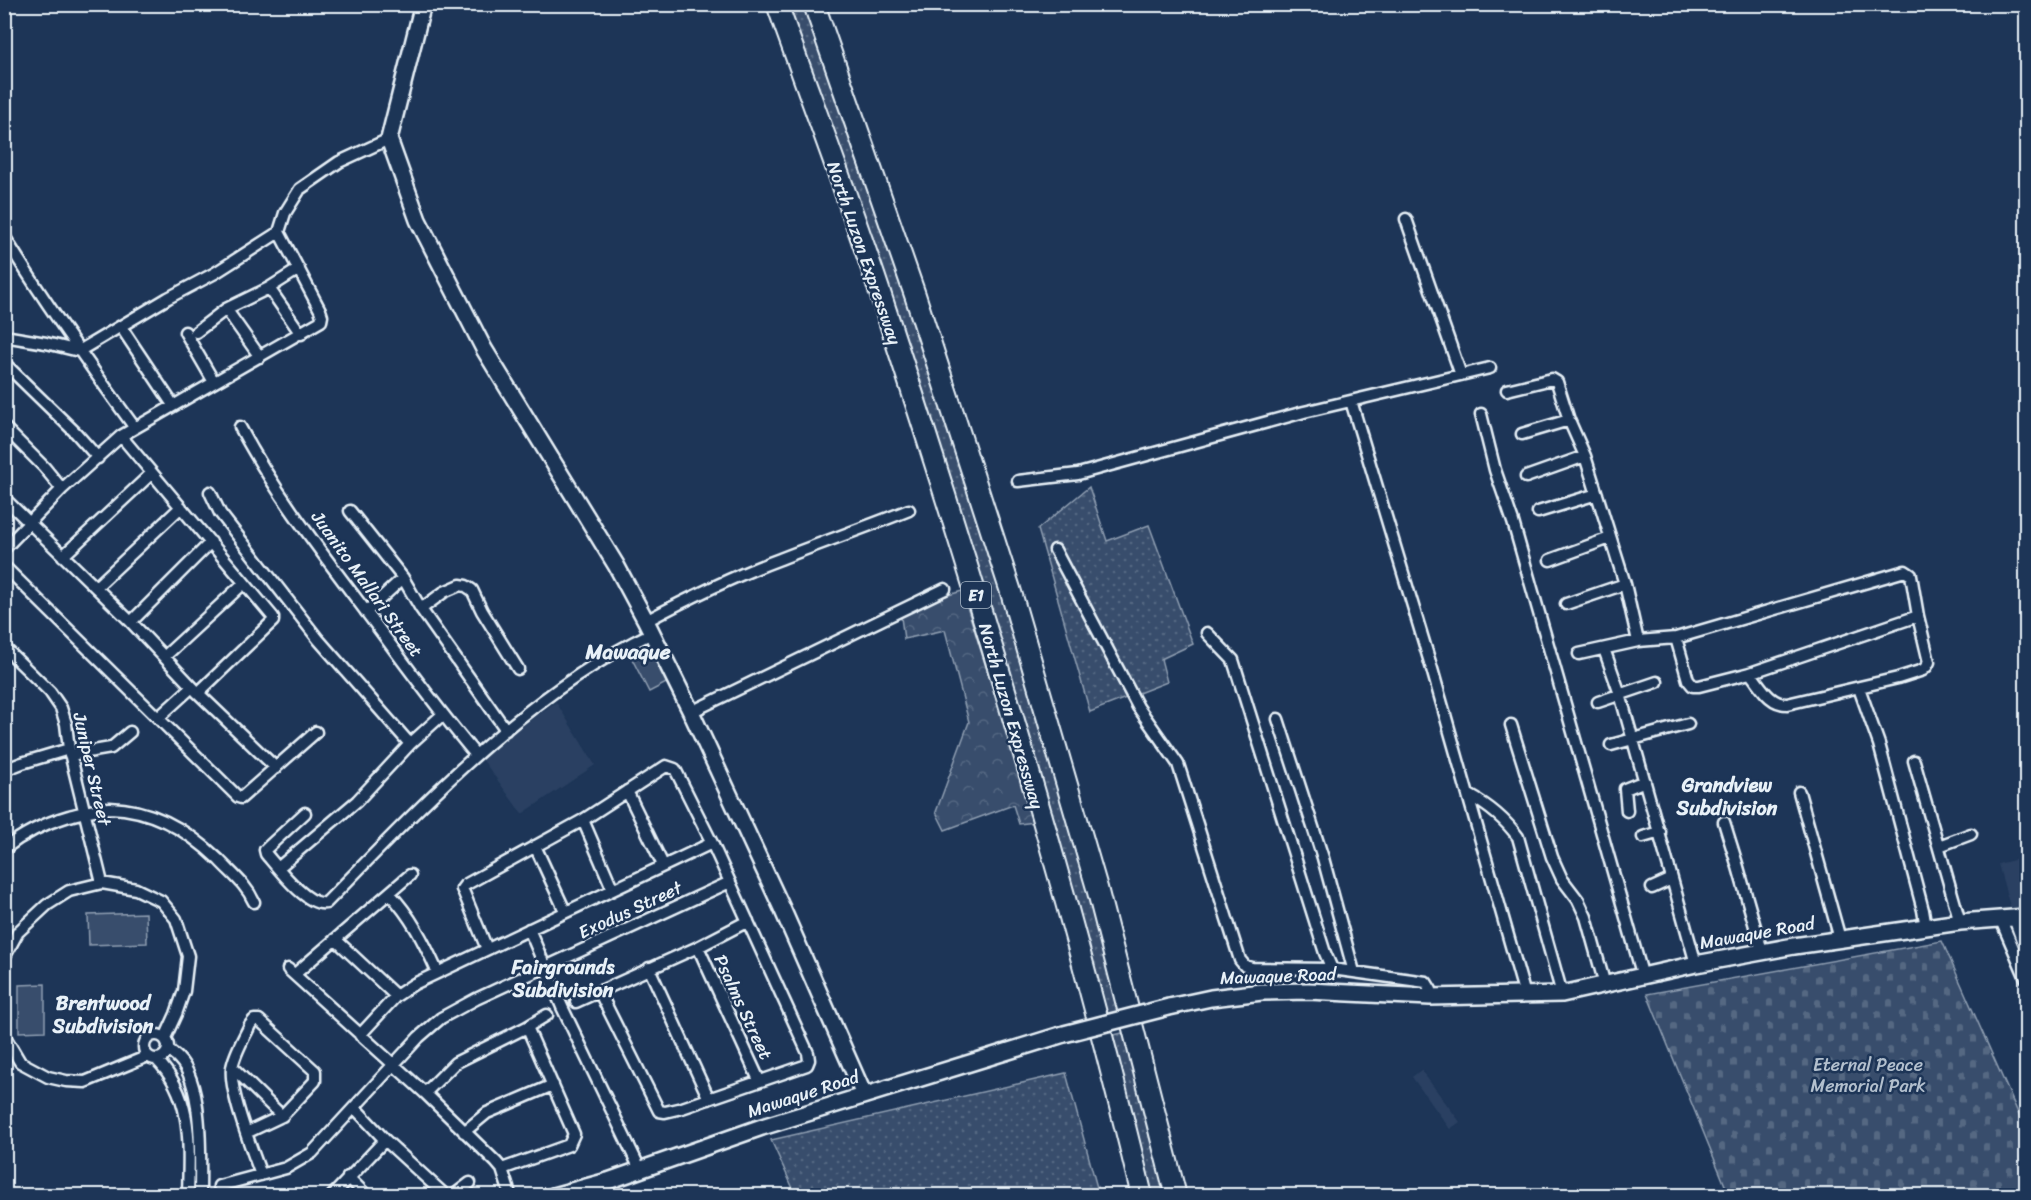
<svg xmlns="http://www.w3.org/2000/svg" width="2031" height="1200" font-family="Sriracha,sans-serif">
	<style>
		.built { fill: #2a4162 }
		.grass { fill: url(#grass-dots); stroke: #909fb2; stroke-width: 1.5 }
		.forest { fill: url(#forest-crowns); stroke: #909fb2; stroke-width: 1.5 }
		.cemetery { fill: url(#cemetery-stones); stroke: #909fb2; stroke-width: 1.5 }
		.garden { fill: #374d6c; stroke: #909fb2; stroke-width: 1.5 }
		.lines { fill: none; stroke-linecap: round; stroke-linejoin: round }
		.street-casing { stroke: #e8f1f8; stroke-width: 15 }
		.secondary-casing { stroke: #e8f1f8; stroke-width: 20 }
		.highway-casing { stroke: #e8f1f8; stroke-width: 24 }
		.street { stroke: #1d3557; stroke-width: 10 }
		.secondary { stroke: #1d3557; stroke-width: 15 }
		.highway { stroke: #1d3557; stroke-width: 20 }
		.secondary-bridge-casing { stroke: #e8f1f8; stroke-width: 20; stroke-linecap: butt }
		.secondary-bridge { stroke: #1d3557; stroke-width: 15 }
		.labels { text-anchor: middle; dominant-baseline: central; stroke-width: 5; stroke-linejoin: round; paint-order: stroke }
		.shield { fill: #1d3557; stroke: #abb9c8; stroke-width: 1.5 }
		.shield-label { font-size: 16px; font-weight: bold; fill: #e8f1f8 }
		.street-label { font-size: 18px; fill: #e8f1f8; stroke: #1d3557 }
		.park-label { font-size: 18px; fill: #b3c0ce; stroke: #1d3557 }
		.neighbourhood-label { font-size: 20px; font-weight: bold; fill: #e8f1f8; stroke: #1d3557 }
		.quarter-label { font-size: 21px; font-weight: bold; fill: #e8f1f8; stroke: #1d3557 }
	</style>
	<defs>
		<pattern id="grass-dots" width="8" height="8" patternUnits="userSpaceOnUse" patternTransform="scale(1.5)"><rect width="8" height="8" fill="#374d6c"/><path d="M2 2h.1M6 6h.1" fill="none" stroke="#546782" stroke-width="1.8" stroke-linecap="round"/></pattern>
		<pattern id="forest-crowns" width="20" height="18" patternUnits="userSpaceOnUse" patternTransform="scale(1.5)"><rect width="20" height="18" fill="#374d6c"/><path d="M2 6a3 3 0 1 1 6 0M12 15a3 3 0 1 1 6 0" fill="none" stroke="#546782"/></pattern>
		<pattern id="cemetery-stones" width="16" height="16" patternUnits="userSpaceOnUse" patternTransform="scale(1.5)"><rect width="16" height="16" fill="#374d6c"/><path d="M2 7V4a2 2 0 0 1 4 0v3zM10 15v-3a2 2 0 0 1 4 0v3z" fill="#546782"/></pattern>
	</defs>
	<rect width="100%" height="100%" fill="#1d3557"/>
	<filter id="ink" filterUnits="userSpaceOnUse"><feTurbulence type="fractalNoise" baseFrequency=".0167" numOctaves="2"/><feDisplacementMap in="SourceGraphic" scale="12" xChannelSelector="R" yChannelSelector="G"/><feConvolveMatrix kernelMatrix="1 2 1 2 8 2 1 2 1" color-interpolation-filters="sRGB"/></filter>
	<g filter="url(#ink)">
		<path class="built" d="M 556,702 L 595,765 L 522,814 L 480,756 Z
			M 2026,857 L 2026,911 L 2012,913 L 1998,864 Z
			M 1421,1070 L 1460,1122 L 1450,1129 L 1412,1077 Z"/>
		<path class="grass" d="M 787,5 L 805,5 L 954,434 L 995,567 L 1124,1018 L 1102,1023 Z
			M 1089,487 L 1107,541 L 1149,525 L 1193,644 L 1161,659 L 1167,682 L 1090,712 L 1038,529 Z
			M 1127,1032 L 1166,1195 L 1146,1195 L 1105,1037 Z
			M 1066,1073 L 1099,1195 L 796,1195 L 771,1140 Z"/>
		<path class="forest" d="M 962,591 L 1035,822 L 1019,824 L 1013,805 L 945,830 L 936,812 L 969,722 L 945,630 L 904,639 L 900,610 Z"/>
		<path class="cemetery" d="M 1942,941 L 2026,1131 L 2026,1195 L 1729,1195 L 1647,994 Z"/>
		<path class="garden" d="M 652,638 L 674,679 L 649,692 L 628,651 Z
			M 146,913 L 147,943 L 89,945 L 88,915 Z
			M 45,984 L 45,1031 L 19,1032 L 19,985 Z"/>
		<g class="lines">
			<defs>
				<path id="street" d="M 1406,219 L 1461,375
					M 4,236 C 44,302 89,365 135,428
					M 269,288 L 301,334
					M 226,309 L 260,357
					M 121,327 L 173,405
					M 185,332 L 214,382
					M 196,332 L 226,309 L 269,288 L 299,269
					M 4,336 L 46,343 L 79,351 L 168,298 L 215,273 L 279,232 L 285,213 L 300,189 L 339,162 L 389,139
					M 4,363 L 76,433 L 98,458
					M 1507,390 L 1552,379 L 1557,382 L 1569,420 L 1585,456 L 1625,584 L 1638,641
					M 1351,401 L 1432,669 L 1525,995
					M 1481,414 L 1495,470 L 1513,522 L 1643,977
					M 4,427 L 44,467 L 62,489
					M 240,427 C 275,493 322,553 367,613 C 403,661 437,709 476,755
					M 1522,434 L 1569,420
					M 121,436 L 273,617 L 273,621 L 198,693
					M 1526,477 L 1585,456
					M 1018,481 L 1078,474 L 1304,412 L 1490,368
					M 210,492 L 220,513 L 318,639 L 410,744 L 442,715
					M 4,498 L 131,622 L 198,693 L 276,768
					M 350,511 L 403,578 L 421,609 L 506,730
					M 1538,512 L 1597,494
					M 4,549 L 62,489 L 121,436 L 321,321 L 322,316 L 320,310 L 279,232
					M 1055,550 L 1138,707 L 1178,764 L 1240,960 L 1245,966 L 1252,968 L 1332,969 L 1426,982 L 1431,990 L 1430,997
					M 63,556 L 152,473
					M 1550,560 L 1610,538
					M 4,566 L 238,797 L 241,798 L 316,732
					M 96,587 L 181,507
					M 1566,604 L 1625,584
					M 421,609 L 444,592 L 460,585 L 466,586 L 472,590 L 482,611 L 518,669
					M 366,612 L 403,578
					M 646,621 C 689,598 734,576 780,559 C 823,542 867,527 909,510
					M 131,622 L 211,542
					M 1207,633 L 1233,660 L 1325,953 L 1332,969
					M 1676,638 L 1688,680 L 1693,686 L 1699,686 L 1750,673 L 1918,616
					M 4,647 L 50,692 L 61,708 L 66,724 L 69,749 L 102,883
					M 1604,649 L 1620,694 L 1696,964
					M 1579,654 L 1638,641 L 1676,638 L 1905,571 L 1911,575 L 1918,616 L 1929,662 L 1927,666 L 1923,670 L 1898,678 L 1787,704 C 1769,704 1761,686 1750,673
					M 164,657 L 244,583
					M 1859,688 L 1879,744 L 1923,910 L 1926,928
					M 1598,702 L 1657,682
					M 691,712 L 945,589
					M 158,718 L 192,687
					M 1278,719 L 1323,858 L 1354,972
					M 1511,725 L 1552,857 L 1562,879 L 1578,900 L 1586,917 L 1605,985
					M 1611,745 L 1688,724
					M 70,755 L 111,748 L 130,732
					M 1914,761 L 1960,922
					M 4,770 L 22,763 L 69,749
					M 627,791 L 663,865
					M 1799,792 L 1840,939
					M 1469,795 C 1489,806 1505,819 1518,837 L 1562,994
					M 1627,811 L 1625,789 L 1645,781
					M 305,813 L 268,847 L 265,850 L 266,854 C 278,868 307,907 326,903 C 423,804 526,693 652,633
					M 583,820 L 613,890
					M 1724,822 L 1738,867 L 1762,951
					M 1643,837 L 1660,832
					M 535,846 L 565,911
					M 1939,846 L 1971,834
					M 4,849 C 24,833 45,823 69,816 C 82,813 96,808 110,808 C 153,809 189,831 219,860 C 232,874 246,884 254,902
					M 278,868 L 357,801 L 410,744
					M 1652,888 L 1672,879
					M 389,893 C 411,916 424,942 437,971
					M 2000,918 L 2026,978
					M 2014,918 L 2026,951
					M 529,929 L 562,1007 L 640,1169
					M 335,939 L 396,996
					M 698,947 L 759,1080
					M 487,949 L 464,893 L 462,889 L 465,885 L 583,820 L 666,766 L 675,769 L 712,843 L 808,1053 L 809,1060 L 807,1065 L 682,1108 L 665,1112 L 659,1111 L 599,991
					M 4,958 L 18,932 L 47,905 L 69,891 L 102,883 L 136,889 L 161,901 L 176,919 L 188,956 L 184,991 L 176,1014 L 165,1038
					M 649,968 L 709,1099
					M 288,969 L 425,1093 L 496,1162 L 502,1169 L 510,1194
					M 295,974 L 410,875
					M 576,1002 L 698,947 L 748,921
					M 527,1027 L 547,1015
					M144 1047a12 12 0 1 1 24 0a12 12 0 1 1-24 0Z
					M 4,1035 L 20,1062 L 48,1077 L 66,1081 L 85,1082 L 148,1056
					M 360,1035 L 396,996 L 414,984 L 712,843
					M 168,1050 C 172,1053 176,1055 179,1059 C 204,1084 200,1161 200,1196
					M 156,1059 C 194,1097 189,1146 188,1196
					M 232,1067 L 282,1116
					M 425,1093 L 455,1063 L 527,1027 L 574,1134 L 569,1145 L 502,1169
					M 355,1108 L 385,1140 L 446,1196
					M 464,1132 L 487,1113 L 553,1085
					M 246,1133 L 282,1116 L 315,1081 L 315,1071 L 259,1020 L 254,1020 L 250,1025 C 244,1038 234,1054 232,1068 C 229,1092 252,1150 261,1175
					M 348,1177 L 367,1196
					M 219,1186 L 286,1168 L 312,1153 L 419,1037 L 441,1018 L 476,999 L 730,882
					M 332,1196 L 385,1140
					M 453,1196 L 470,1183"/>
				<path id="secondary" d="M 423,4 L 389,139 L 418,220 L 484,349 L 616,565 L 646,621 L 691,712 L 781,906 L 864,1095
					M 1169,1007 L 1211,998 L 1262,992 L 1308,991 L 1430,997 L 1562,994 L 1696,964 L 1794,946 L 1960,922 L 2026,917
					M 553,1196 L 608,1181 L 762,1127 L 1064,1034"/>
				<path id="highway" d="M 777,4 C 813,105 851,204 884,305 C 980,599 1070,895 1142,1196
					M 814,4 L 915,295 L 1010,589 L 1097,888 L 1176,1196"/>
			</defs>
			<use href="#street" class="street-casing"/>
			<use href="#secondary" class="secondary-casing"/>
			<use href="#highway" class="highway-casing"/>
			<use href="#street" class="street"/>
			<use href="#secondary" class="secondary"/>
			<use href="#highway" class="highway"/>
			<defs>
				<path id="secondary-bridge" d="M 1064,1034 L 1169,1007"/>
			</defs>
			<use href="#secondary-bridge" class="secondary-bridge-casing"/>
			<use href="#secondary-bridge" class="secondary-bridge"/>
		</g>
	</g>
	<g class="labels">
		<rect class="shield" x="961" y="582" width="30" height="26" rx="4.5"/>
		<g class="shield-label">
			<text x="976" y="595">E1</text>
		</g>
		<g class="street-label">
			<text transform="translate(864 253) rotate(71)">North Luzon Expressway</text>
			<text transform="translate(367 584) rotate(54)">Juanito Mallari Street</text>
			<text transform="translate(1011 716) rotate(74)">North Luzon Expressway</text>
			<text transform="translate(92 769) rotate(77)">Juniper Street</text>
			<text transform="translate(630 910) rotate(-25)">Exodus Street</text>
			<text transform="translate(1757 933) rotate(-10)">Mawaque Road</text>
			<text transform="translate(1278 976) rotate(-2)">Mawaque Road</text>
			<text transform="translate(743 1007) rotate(65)">Psalms Street</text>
			<text transform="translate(803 1094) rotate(-18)">Mawaque Road</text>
		</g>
		<g class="park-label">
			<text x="1868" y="1065">Eternal Peace<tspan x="1868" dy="21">Memorial Park</tspan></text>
		</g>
		<g class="neighbourhood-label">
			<text x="1727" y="785">Grandview<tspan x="1727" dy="23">Subdivision</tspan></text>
			<text x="563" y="967">Fairgrounds<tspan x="563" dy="23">Subdivision</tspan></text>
			<text x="103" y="1003">Brentwood<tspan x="103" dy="23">Subdivision</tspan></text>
		</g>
		<g class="quarter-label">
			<text x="628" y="652">Mawaque</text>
		</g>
	</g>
	<rect width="2031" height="1200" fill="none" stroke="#1d3557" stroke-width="24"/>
	<rect x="12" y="12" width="2007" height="1176" fill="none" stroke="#e8f1f8" stroke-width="2" filter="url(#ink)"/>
</svg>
